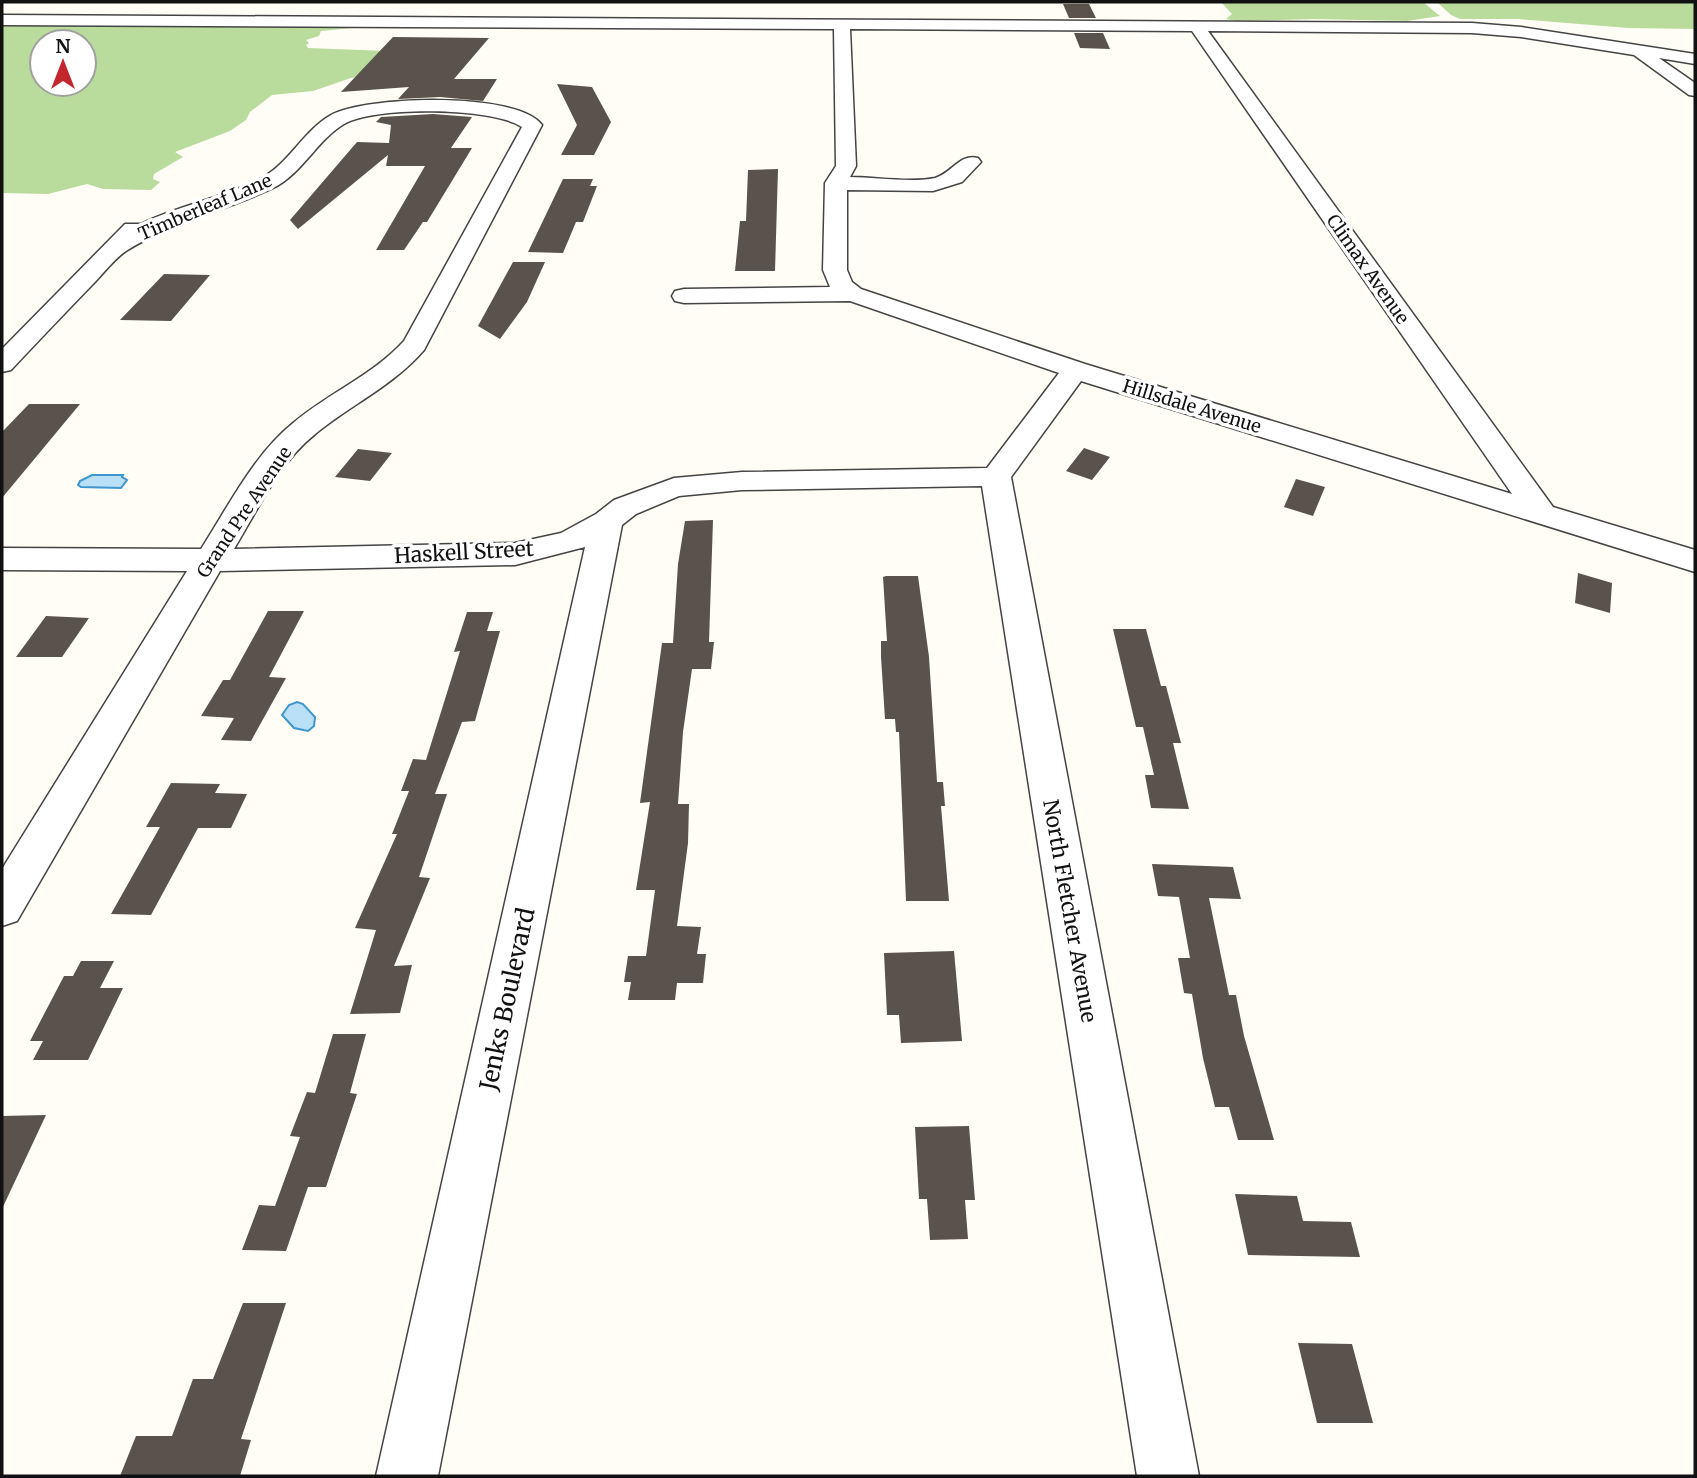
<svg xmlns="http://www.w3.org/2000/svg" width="1697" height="1478" font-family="Merriweather,serif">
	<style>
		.forest { fill: #b9dc9c; fill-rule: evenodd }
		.water { fill: #b9e0f7; stroke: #3f96cf; stroke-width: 2 }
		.building { fill: #5a524d }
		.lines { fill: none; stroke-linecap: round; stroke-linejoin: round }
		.minor-casing { stroke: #444; stroke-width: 3 }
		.minor { fill: #fff; fill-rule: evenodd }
		.labels { text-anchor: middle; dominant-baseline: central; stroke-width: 7; stroke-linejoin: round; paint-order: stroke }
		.far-street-label { font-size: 18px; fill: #111; stroke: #fff }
		.street-label { font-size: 21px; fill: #111; stroke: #fff }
		.near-street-label { font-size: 24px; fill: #111; stroke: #fff }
	</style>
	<rect width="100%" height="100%" fill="#fffdf5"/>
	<path class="forest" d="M 1221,2 L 1423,2 L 1440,16 L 1407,21 L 1314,19 L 1236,21 L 1226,19 L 1232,14 Z
		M 1437,2 L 1695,2 L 1695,29 L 1628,28 L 1518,19 L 1460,19 L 1451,15 Z
		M 2,24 L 350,26 L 352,28 L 321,31 L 319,36 L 306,40 L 309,43 L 306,45 L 308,48 L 387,51 L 365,76 L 351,78 L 313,91 L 272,95 L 250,112 L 246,120 L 230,131 L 175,152 L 183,157 L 154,174 L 153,179 L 160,182 L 151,190 L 103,189 L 87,184 L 48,194 L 2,193 ZM 42,42 L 84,42 L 84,84 L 42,84 Z"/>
	<path class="water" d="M 92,475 L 123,475 L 122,477 L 127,480 L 121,488 L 81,487 L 78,485 L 80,481 Z
		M 297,702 L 303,704 L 315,717 L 314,726 L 308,731 L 294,728 L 282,715 L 289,705 Z"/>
	<path class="building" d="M 1063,4 L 1089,4 L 1096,18 L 1069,18 Z
		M 1074,33 L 1103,33 L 1110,49 L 1080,48 Z
		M 393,37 L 489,38 L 454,79 L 497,79 L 483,101 L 440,97 L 398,99 L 409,87 L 341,92 Z
		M 557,84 L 592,87 L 611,122 L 594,155 L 561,155 L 577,125 Z
		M 433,114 L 472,117 L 451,148 L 472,148 L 427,222 L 423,222 L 404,250 L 376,250 L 425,166 L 386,166 L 388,155 L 298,229 L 290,220 L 357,142 L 389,143 L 391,125 L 376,122 L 381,117 Z
		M 778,169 L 775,271 L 735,271 L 740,221 L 746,221 L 748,170 Z
		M 563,179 L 593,179 L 590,186 L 597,186 L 583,222 L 576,222 L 563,253 L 528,252 Z
		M 513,262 L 545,262 L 527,302 L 500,339 L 478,326 Z
		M 164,274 L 210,275 L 171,321 L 120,320 Z
		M 29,404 L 80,404 L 2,498 L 2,432 Z
		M 1084,448 L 1110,457 L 1092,480 L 1066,471 Z
		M 358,449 L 392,453 L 370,481 L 335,477 Z
		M 1296,479 L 1325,487 L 1313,516 L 1284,507 Z
		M 713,520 L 709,642 L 714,642 L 711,669 L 692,669 L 683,732 L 678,804 L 689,804 L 688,843 L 677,926 L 701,927 L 697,954 L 706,954 L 703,983 L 677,983 L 675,1000 L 628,1000 L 631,982 L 624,982 L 628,956 L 646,956 L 655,890 L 636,890 L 650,802 L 640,803 L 662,643 L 673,643 L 678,564 L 685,521 Z
		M 1578,573 L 1612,583 L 1610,613 L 1575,603 Z
		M 886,576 L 918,576 L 929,657 L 937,782 L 943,782 L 945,806 L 941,806 L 949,901 L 906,901 L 899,732 L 896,732 L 895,719 L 885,719 L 881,657 L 881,641 L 887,641 L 883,577 Z
		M 268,611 L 304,611 L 269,677 L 286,678 L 251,741 L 221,740 L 234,718 L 201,716 L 223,680 L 230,680 Z
		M 467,612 L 493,612 L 487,631 L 500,631 L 475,721 L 462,722 L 435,794 L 447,794 L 419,877 L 430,878 L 394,966 L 412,965 L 400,1013 L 350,1014 L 376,930 L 355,928 L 397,834 L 392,834 L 409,791 L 401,791 L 413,759 L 426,760 L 460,651 L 454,652 Z
		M 46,616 L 89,618 L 62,657 L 16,657 Z
		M 1113,629 L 1146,629 L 1161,686 L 1166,686 L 1181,743 L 1173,743 L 1189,809 L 1151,808 L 1145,775 L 1154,775 L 1143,727 L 1136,727 Z
		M 171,783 L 220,784 L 215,793 L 247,794 L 231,828 L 198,828 L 151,915 L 111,914 L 160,827 L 146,827 Z
		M 1152,864 L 1233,867 L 1241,899 L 1209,898 L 1229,995 L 1236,995 L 1244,1036 L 1274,1140 L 1238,1140 L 1229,1107 L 1215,1107 L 1203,1058 L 1192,994 L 1184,993 L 1178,958 L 1190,958 L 1179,897 L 1158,896 Z
		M 954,951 L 962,1041 L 901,1043 L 899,1015 L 887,1015 L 884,953 Z
		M 81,961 L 114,961 L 100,988 L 123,988 L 88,1060 L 33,1060 L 43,1041 L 30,1041 L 64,976 L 73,976 Z
		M 333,1034 L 366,1034 L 350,1093 L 357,1094 L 326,1187 L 308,1187 L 286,1251 L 242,1250 L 259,1205 L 275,1206 L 300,1137 L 290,1136 L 307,1092 L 315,1093 Z
		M 46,1115 L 2,1209 L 2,1116 Z
		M 969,1126 L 975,1200 L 965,1200 L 968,1239 L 930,1240 L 927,1199 L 919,1199 L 915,1127 Z
		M 1235,1194 L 1297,1196 L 1303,1221 L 1351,1222 L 1360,1257 L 1248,1255 Z
		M 243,1303 L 286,1303 L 241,1439 L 251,1440 L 240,1476 L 120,1476 L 136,1436 L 172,1436 L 193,1379 L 213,1379 Z
		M 1298,1343 L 1352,1344 L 1373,1423 L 1317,1423 Z"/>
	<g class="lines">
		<defs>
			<path id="minor" d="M 2,15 L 1472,23 L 1521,27 L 1695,54 L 1695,64 L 1659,58 L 1695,83 L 1695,96 L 1689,95 L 1634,55 L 1521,37 L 1472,33 L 1208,31 L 1553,507 L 1695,550 L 1695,572 L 1081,381 L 1011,477 L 1199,1476 L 1137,1476 L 982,486 L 742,490 L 679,496 L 636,514 L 622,525 L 438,1476 L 376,1476 L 585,547 L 515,565 L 220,571 L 17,921 L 2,926 L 2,869 L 187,571 L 2,570 L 2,548 L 201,549 C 228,507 253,456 292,424 C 328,393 372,376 404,341 L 522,127 C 493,107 374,106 344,124 C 317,140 302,174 273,188 C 225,211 172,222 126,251 C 114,259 103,274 92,285 C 65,313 38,341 11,370 L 2,372 L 2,349 L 125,224 L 141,224 C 179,205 223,198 260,179 C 289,164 303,131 331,115 C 366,96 517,91 542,125 L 424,350 C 393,386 350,405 314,435 C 279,463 257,511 234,549 L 515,543 L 561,533 L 596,514 L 614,500 L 674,478 L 742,472 L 987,468 L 1059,373 L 850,301 L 684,303 L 675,301 L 672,296 L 675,291 L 684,289 L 830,287 L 823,270 L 825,183 L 836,166 L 834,29 L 2,25 ZM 850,29 L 1192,31 L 1512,494 L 1085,364 L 861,289 L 852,282 L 847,270 L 847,190 L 933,191 L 962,182 L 981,162 L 978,158 C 960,153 952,173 935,178 C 912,183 874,177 850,177 L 856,166 Z"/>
		</defs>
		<use href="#minor" class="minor-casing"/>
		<use href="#minor" class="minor"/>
	</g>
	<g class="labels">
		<g class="far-street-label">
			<text transform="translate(205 207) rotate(-23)">Timberleaf Lane</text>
			<text transform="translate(1368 269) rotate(55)">Climax Avenue</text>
			<text transform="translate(1192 406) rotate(17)">Hillsdale Avenue</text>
			<text transform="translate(244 512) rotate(-56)">Grand Pre Avenue</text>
		</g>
		<g class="street-label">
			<text transform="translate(464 552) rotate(-3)">Haskell Street</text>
			<text transform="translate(1070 911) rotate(80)">North Fletcher Avenue</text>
		</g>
		<g class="near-street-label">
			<text transform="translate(507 999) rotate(-78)">Jenks Boulevard</text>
		</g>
	</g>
	<rect width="1697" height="1478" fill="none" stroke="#111111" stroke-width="7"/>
	<g transform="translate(63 63)"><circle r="33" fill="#ffffff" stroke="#a0a0a0" stroke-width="2"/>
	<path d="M0-5L12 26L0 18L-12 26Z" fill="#c4262e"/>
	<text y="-10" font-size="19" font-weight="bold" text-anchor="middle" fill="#111111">N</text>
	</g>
</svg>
